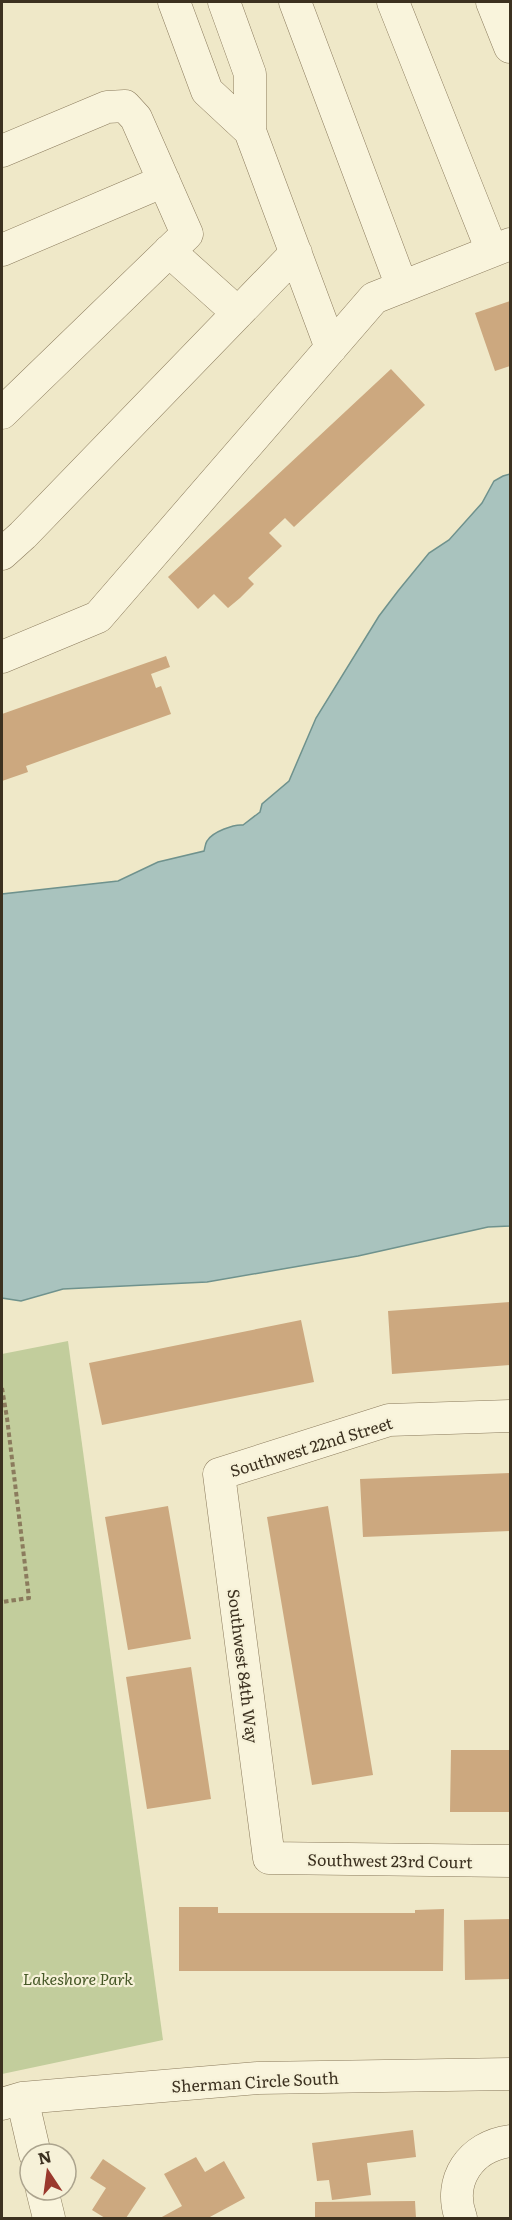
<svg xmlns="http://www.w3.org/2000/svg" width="512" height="2220" font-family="Literata,serif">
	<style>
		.green { fill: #c2cd9c }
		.water { fill: #a9c3be; stroke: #6f928d; stroke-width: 1.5 }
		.building { fill: #cca87f }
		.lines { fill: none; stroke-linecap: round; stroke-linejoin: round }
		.minor-casing { stroke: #8b7b5d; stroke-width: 33 }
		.path { stroke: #8b7b5d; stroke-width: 4; stroke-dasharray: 4.5 3; stroke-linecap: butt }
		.minor { stroke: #f9f4dc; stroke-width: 32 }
		.labels { text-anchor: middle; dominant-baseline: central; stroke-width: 4.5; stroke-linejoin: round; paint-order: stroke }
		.street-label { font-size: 16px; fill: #3c3120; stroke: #f6f1d8 }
		.park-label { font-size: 16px; font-style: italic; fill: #465827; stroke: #f6f1d8 }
	</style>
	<rect width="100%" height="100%" fill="#efe8c8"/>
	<path class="green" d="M 68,1341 L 163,2040 L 2,2074 L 2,1354 Z"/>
	<path class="water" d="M 510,474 L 510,1226 L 488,1227 L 358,1256 L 207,1282 L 63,1289 L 21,1301 L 2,1298 L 2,894 L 118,881 L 158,862 L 204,851 C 205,848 205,844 207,841 C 212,832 234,824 243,825 L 260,812 L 262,804 L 289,781 L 316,718 L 379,616 L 398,591 L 429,553 L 449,540 L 482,503 L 494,481 L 503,476 Z"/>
	<path class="building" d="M 510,301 L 510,366 L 495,371 L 475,313 Z
		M 391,369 L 425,405 L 294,527 L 285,518 L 269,533 L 282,546 L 248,578 L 254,584 L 240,598 L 228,608 L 214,594 L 198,609 L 168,577 Z
		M 166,656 L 170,667 L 151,674 L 156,688 L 161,686 L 171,714 L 26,766 L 28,772 L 2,781 L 2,714 Z
		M 510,1302 L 510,1365 L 392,1374 L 388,1311 Z
		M 301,1320 L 314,1382 L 102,1425 L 89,1363 Z
		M 510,1473 L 510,1531 L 363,1537 L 360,1479 Z
		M 168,1506 L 191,1639 L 128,1650 L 105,1517 Z
		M 328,1506 L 373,1775 L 312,1785 L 267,1517 Z
		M 191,1667 L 211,1799 L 147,1809 L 126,1677 Z
		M 451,1750 L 510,1750 L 510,1812 L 450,1812 Z
		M 179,1907 L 218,1907 L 218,1913 L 415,1913 L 415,1910 L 444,1909 L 443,1971 L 179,1971 Z
		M 510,1919 L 510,1979 L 465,1980 L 464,1920 Z
		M 413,2130 L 416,2157 L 367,2163 L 371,2195 L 332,2200 L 329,2180 L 317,2181 L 312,2143 Z
		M 196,2157 L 205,2172 L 224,2161 L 245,2198 L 208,2218 L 160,2218 L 182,2206 L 164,2174 Z
		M 103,2159 L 146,2188 L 126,2218 L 105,2218 L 92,2210 L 106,2188 L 90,2178 Z
		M 415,2201 L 416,2218 L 315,2218 L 315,2202 Z"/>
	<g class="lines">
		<defs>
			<path id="minor" d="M 174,2 L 207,91 L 250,131
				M 224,2 L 250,74 L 250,131 L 331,348
				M 295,2 L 402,287
				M 393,2 L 492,251
				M 492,2 L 510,47
				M 2,151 L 107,107 L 125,106 L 136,118 L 187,234 L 2,413
				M 2,250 L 164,181
				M 169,251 L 238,313
				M 2,554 L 23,535 L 296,253
				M 2,657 L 98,617 L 374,298 L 510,244
				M 510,1416 L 389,1420 L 219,1474 L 269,1858 L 510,1861
				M 22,2098 L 35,2154
				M 2,2104 L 22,2098 L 258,2078 L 510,2074
				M 42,2190 L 49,2218
				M 461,2218 C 447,2180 471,2146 510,2141"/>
		</defs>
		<use href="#minor" class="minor-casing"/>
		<path class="path" d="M 2,1388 L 7,1418 L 29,1598 L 2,1602"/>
		<use href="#minor" class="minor"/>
	</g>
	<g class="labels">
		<g class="street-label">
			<text transform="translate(311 1446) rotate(-17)">Southwest 22nd Street</text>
			<text transform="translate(244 1666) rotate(83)">Southwest 84th Way</text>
			<text transform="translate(390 1860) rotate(1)">Southwest 23rd Court</text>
			<text transform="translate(255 2081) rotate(-3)">Sherman Circle South</text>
		</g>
		<g class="park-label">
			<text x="78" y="1978">Lakeshore Park</text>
		</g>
	</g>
	<rect width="512" height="2220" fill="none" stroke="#3c3120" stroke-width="6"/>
	<g transform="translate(48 2172) rotate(347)"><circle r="28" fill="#f6f1d8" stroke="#aca48e" stroke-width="1.5"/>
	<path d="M0-4.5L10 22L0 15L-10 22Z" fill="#9a392d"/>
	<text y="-9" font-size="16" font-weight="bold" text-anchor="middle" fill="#3c3120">N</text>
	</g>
</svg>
